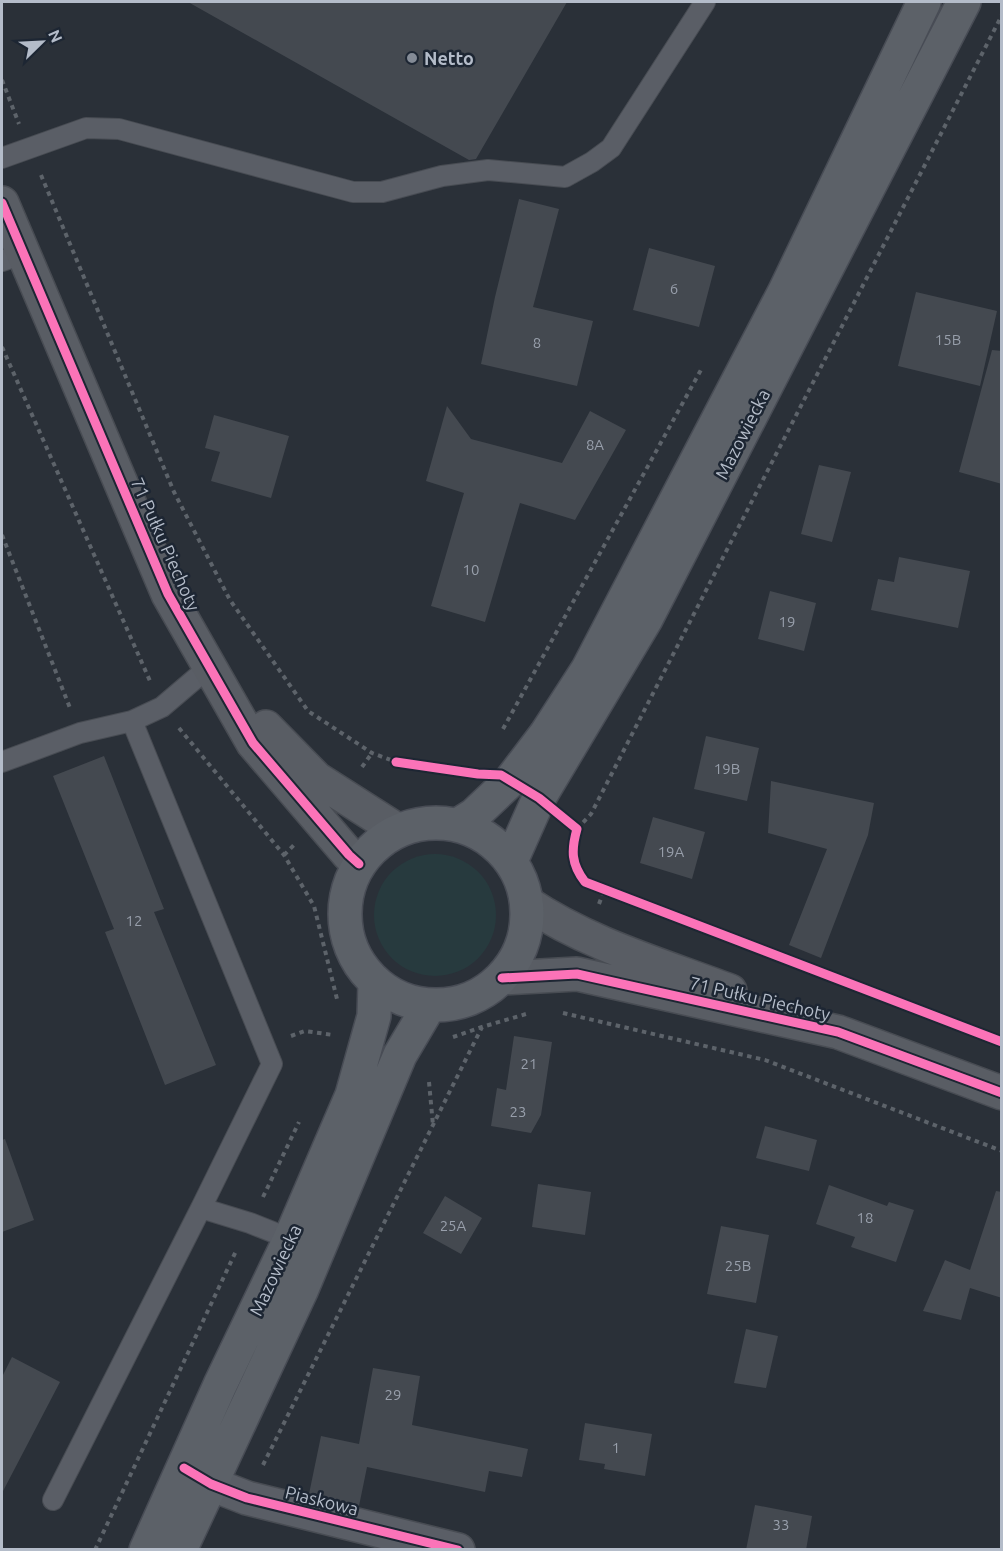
<svg xmlns="http://www.w3.org/2000/svg" width="1003" height="1551" font-family="Ubuntu,sans-serif">
	<style>
		.green { fill: #273a3e }
		.building { fill: #444950 }
		.lines { fill: none; stroke-linecap: round; stroke-linejoin: round }
		.lane-casing { stroke: #484c53; stroke-width: 22 }
		.street-casing { stroke: #484c53; stroke-width: 36 }
		.secondary-casing { stroke: #484c53; stroke-width: 36 }
		.primary-casing { stroke: #484c55; stroke-width: 36 }
		.path { stroke: #5d636a; stroke-width: 4; stroke-dasharray: 4.5 4.5; stroke-linecap: butt }
		.lane { stroke: #5a5e66; stroke-width: 20 }
		.street { stroke: #5a5e66; stroke-width: 33 }
		.secondary { stroke: #595d64; stroke-width: 33 }
		.primary { stroke: #5c6168; stroke-width: 33 }
		.cycleway-casing { stroke: #1d2633; stroke-width: 13 }
		.cycleway { stroke: #fb73b8; stroke-width: 9 }
		.poi-dot { fill: #848b96; stroke: #1d2633; stroke-width: 2 }
		.labels { text-anchor: middle; dominant-baseline: central; stroke-width: 5; stroke-linejoin: round; paint-order: stroke }
		.number-label { font-size: 15px; fill: #989fab }
		.poi-label { font-size: 18px; font-weight: bold; fill: #b4bcc9; stroke: #1d2633; text-anchor: start }
		.street-label { font-size: 18px; fill: #b4bcc9; stroke: #1d2633 }
	</style>
	<rect width="100%" height="100%" fill="#2a3038"/>
	<path class="green" d="M374 915a61 61 0 1 1 122 0a61 61 0 1 1-122 0Z"/>
	<path class="building" d="M 188,2 L 567,2 L 476,159 L 469,160 Z
		M 519,199 L 559,209 L 533,307 L 593,321 L 577,386 L 481,364 L 495,297 Z
		M 649,248 L 715,266 L 699,327 L 633,310 Z
		M 916,292 L 997,311 L 980,386 L 898,366 Z
		M 992,350 L 1002,351 L 1002,484 L 959,472 Z
		M 447,406 L 471,439 L 562,463 L 590,411 L 626,430 L 575,520 L 520,503 L 485,622 L 431,606 L 464,493 L 426,481 Z
		M 214,415 L 289,436 L 271,498 L 211,481 L 220,452 L 205,448 Z
		M 819,465 L 851,472 L 832,542 L 801,534 Z
		M 899,557 L 970,571 L 958,628 L 871,610 L 878,579 L 894,582 Z
		M 770,591 L 816,603 L 804,651 L 758,639 Z
		M 706,736 L 759,748 L 747,801 L 694,789 Z
		M 104,756 L 164,909 L 154,912 L 216,1065 L 165,1085 L 105,932 L 114,929 L 53,776 Z
		M 771,781 L 874,803 L 868,835 L 821,958 L 789,945 L 827,849 L 768,833 Z
		M 653,817 L 705,832 L 692,879 L 640,863 Z
		M 514,1036 L 552,1042 L 541,1115 L 531,1133 L 491,1126 L 497,1088 L 506,1090 Z
		M 765,1126 L 817,1140 L 809,1171 L 756,1158 Z
		M 5,1139 L 34,1220 L 2,1232 L 2,1140 Z
		M 538,1184 L 591,1192 L 585,1235 L 532,1227 Z
		M 829,1185 L 887,1206 L 889,1202 L 914,1210 L 896,1262 L 851,1247 L 855,1237 L 816,1224 Z
		M 996,1191 L 1002,1192 L 1002,1298 L 970,1288 L 961,1320 L 923,1311 L 945,1260 L 970,1270 Z
		M 445,1196 L 482,1218 L 461,1254 L 423,1233 Z
		M 721,1226 L 769,1235 L 756,1303 L 707,1294 Z
		M 746,1329 L 778,1336 L 766,1388 L 734,1383 Z
		M 12,1357 L 60,1382 L 2,1493 L 2,1377 Z
		M 373,1368 L 420,1376 L 412,1425 L 528,1449 L 522,1477 L 489,1471 L 485,1492 L 367,1467 L 359,1506 L 309,1494 L 321,1436 L 359,1444 Z
		M 585,1423 L 652,1434 L 645,1476 L 604,1469 L 605,1464 L 579,1460 Z
		M 755,1505 L 812,1516 L 806,1550 L 746,1550 Z"/>
	<g class="lines">
		<defs>
			<path id="lane" d="M 2,158 L 86,128 L 119,129 L 353,192 L 382,192 L 442,176 L 488,170 L 565,177 L 592,162 L 611,148 L 705,2
				M 2,261 L 22,254
				M 132,721 L 272,1064 L 201,1208
				M 2,762 L 80,733 L 132,721 L 162,707 L 209,667
				M 53,1500 L 201,1208 L 250,1223 L 298,1242"/>
			<path id="street" d="M 185,1469 L 211,1484 L 247,1498 L 458,1550"/>
			<path id="secondary" d="M 2,203 L 168,594 L 253,743 L 349,855 L 359,864
				M 266,727 L 317,779 L 397,830
				M 527,903 C 588,944 661,965 730,991
				M 502,978 L 577,974 L 838,1032 L 1002,1093"/>
			<path id="primary" d="M345 914a91 91 0 1 1 182 0a91 91 0 1 1-182 0Z
				M 458,825 L 474,815 L 511,780 L 546,734 L 588,669 L 785,291 L 924,2
				M 511,861 L 539,798 L 646,619 L 964,2
				M 146,1550 L 220,1385 L 290,1239 L 352,1095 L 374,1016 L 375,982
				M 180,1550 L 301,1291 L 400,1055 L 429,1006"/>
		</defs>
		<use href="#lane" class="lane-casing"/>
		<use href="#street" class="street-casing"/>
		<use href="#secondary" class="secondary-casing"/>
		<use href="#primary" class="primary-casing"/>
		<path class="path" d="M 2,80 L 19,124
			M 41,175 L 174,492 L 230,600 L 308,711 L 372,753 L 396,762
			M 2,347 L 150,681
			M 2,535 L 70,708
			M 179,728 L 284,855 L 314,906 L 337,999
			M 503,729 L 702,368
			M 362,767 L 372,753
			M 577,829 L 591,814 L 1002,15
			M 284,855 L 294,845
			M 599,904 L 604,891
			M 563,1013 L 765,1060 L 1002,1151
			M 291,1036 L 305,1031 L 333,1035
			M 453,1037 L 482,1027
			M 429,1082 L 433,1125
			M 263,1197 L 299,1122
			M 263,1465 L 482,1027 L 526,1014
			M 95,1550 L 237,1249"/>
		<use href="#lane" class="lane"/>
		<use href="#street" class="street"/>
		<use href="#secondary" class="secondary"/>
		<use href="#primary" class="primary"/>
		<defs>
			<path id="cycleway" d="M 2,203 L 168,594 L 253,743 L 349,855 L 359,864
				M 396,762 L 478,774 L 501,775 L 539,798 L 577,829 C 571,850 571,864 585,882 L 1002,1042
				M 502,978 L 577,974 L 838,1032 L 1002,1093
				M 184,1468 L 211,1484 L 247,1498 L 458,1550"/>
		</defs>
		<use href="#cycleway" class="cycleway-casing"/>
		<use href="#cycleway" class="cycleway"/>
	</g>
	<circle class="poi-dot" cx="412" cy="58" r="6"/>
	<g class="labels">
		<g class="number-label">
			<text x="674" y="288">6</text>
			<text x="948" y="339">15B</text>
			<text x="537" y="342">8</text>
			<text x="595" y="444">8A</text>
			<text x="471" y="569">10</text>
			<text x="787" y="621">19</text>
			<text x="727" y="768">19B</text>
			<text x="671" y="851">19A</text>
			<text x="134" y="920">12</text>
			<text x="529" y="1063">21</text>
			<text x="518" y="1111">23</text>
			<text x="865" y="1217">18</text>
			<text x="453" y="1225">25A</text>
			<text x="738" y="1265">25B</text>
			<text x="393" y="1394">29</text>
			<text x="616" y="1447">1</text>
			<text x="781" y="1524">33</text>
		</g>
		<g class="poi-label">
			<text x="424" y="58">Netto</text>
		</g>
		<g class="street-label">
			<text transform="translate(742 434) rotate(-63)">Mazowiecka</text>
			<text transform="translate(166 544) rotate(66)">71 Pułku Piechoty</text>
			<text transform="translate(760 998) rotate(13)">71 Pułku Piechoty</text>
			<text transform="translate(275 1270) rotate(-65)">Mazowiecka</text>
			<text transform="translate(322 1500) rotate(14)">Piaskowa</text>
		</g>
	</g>
	<rect width="1003" height="1551" fill="none" stroke="#b4bcc9" stroke-width="6"/>
	<g transform="translate(42 42) rotate(66)" stroke="#1d2633" stroke-width="4.5" paint-order="stroke">
	<path d="M0-4.5L10 22L0 15L-10 22Z" fill="#b4bcc9"/>
	<text y="-9" font-size="16" font-weight="bold" text-anchor="middle" fill="#b4bcc9">N</text>
	</g>
</svg>
